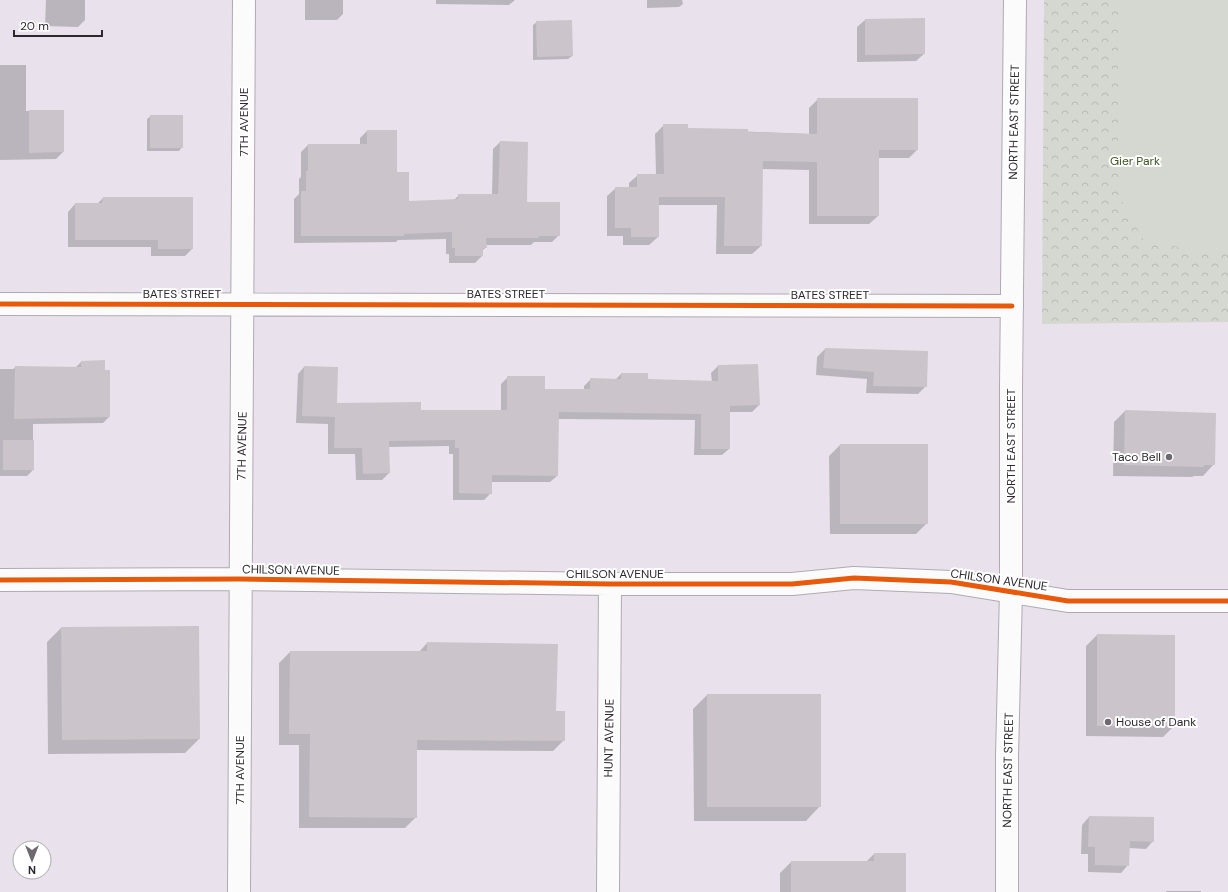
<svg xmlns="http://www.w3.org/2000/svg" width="1228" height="892" font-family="'DM Sans',sans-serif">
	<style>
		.forest { fill: url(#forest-crowns) }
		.pitch { fill: #d5d8d1 }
		.shadow { fill: #0003 }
		.building { fill: #cbc4ca }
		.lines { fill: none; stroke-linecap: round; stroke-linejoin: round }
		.minor-casing { stroke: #afaab1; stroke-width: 24 }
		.secondary-casing { stroke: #afaab1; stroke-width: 24 }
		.minor { stroke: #fcfbfc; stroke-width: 22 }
		.secondary { stroke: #fcfbfc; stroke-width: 22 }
		.cycleway-casing { stroke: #fff; stroke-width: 8 }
		.cycleway { stroke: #e8590c; stroke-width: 5 }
		.poi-dot { fill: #6e6970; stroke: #fff; stroke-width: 1.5 }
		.labels { text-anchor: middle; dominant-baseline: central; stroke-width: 4; stroke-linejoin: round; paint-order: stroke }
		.street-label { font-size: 12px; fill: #2c282e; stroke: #fff }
		.park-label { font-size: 12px; fill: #405524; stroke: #fff }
		.poi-label { font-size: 12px; fill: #2c282e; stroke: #fff; text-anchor: end }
	</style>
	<defs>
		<pattern id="forest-crowns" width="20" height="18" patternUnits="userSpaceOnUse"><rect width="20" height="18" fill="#d5d8d1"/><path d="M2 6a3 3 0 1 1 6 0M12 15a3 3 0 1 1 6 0" fill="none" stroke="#b7b9b4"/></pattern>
	</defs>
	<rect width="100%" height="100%" fill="#e9e2ec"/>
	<path class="forest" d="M 1044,0 L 1228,0 L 1228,322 L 1042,324 Z"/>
	<path class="pitch" d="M 1118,0 L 1228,0 L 1228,249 L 1204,253 L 1143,239 L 1120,198 L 1118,136 Z"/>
	<path class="shadow" d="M 46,0 L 85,0 L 85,20 L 78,27 L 45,26 Z
		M 305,0 L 343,0 L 343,14 L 337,20 L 305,20 Z
		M 436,0 L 515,0 L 509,5 L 436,4 Z
		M 647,0 L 682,0 L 683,4 L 679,7 L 647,8 Z
		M 924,19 L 924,54 L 916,61 L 857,62 L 857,27 L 865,20 Z
		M 537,22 L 572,56 L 568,59 L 533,60 L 533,25 Z
		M 0,65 L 26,65 L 26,111 L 63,111 L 63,152 L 56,159 L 0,160 Z
		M 818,99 L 917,150 L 909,158 L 878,158 L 878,216 L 869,224 L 809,224 L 809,170 L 762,169 L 761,246 L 752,254 L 716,254 L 717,205 L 658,205 L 658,237 L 649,245 L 623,245 L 623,236 L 607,236 L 607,196 L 616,188 L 629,188 L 629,183 L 638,175 L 656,175 L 655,134 L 664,125 L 687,129 L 809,134 L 809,108 Z
		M 151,116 L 182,147 L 179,151 L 147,151 L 147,119 Z
		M 367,131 L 396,173 L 408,202 L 453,201 L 459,195 L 492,195 L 493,149 L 500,142 L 526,203 L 559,235 L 552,242 L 534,242 L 531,245 L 486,245 L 486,247 L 482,251 L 482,256 L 475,263 L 449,263 L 449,254 L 446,254 L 446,239 L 398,240 L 396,242 L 294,243 L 294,199 L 299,194 L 299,179 L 301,177 L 301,152 L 308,145 L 360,145 L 360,138 Z
		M 103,198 L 192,249 L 185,256 L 151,256 L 151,247 L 68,247 L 68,212 L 75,204 L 97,204 Z
		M 825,349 L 926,386 L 918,394 L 866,393 L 867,379 L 816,375 L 817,357 Z
		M 81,362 L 104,371 L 109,417 L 103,423 L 33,424 L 33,470 L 27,476 L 0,476 L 0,369 L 13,369 L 16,367 L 75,368 Z
		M 757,365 L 759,405 L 752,412 L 729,412 L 729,449 L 722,455 L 694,455 L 695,420 L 558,419 L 557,476 L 550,482 L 491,482 L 491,493 L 484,500 L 453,500 L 453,454 L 449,454 L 449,446 L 388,447 L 389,473 L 382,480 L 356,480 L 355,454 L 328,454 L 328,424 L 296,423 L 298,374 L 304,367 L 336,404 L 420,411 L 501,411 L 501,384 L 508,377 L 544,390 L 584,390 L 584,386 L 591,379 L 615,380 L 621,374 L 647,374 L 647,380 L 712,382 L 711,373 L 718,366 Z
		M 1125,411 L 1214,464 L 1203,476 L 1194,476 L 1192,477 L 1113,476 L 1114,422 Z
		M 840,445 L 927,523 L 916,534 L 830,534 L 829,456 Z
		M 61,628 L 199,739 L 185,753 L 48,754 L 47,642 Z
		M 1097,635 L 1174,726 L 1163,737 L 1086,736 L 1086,646 Z
		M 427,643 L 555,712 L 564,740 L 553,751 L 416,750 L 416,817 L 405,828 L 299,828 L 299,745 L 279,745 L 279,663 L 290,652 L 419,652 Z
		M 707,695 L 820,806 L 806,821 L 694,821 L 693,709 Z
		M 1089,817 L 1153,841 L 1146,849 L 1129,848 L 1128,865 L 1121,873 L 1088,872 L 1088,854 L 1081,854 L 1082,825 Z
		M 874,854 L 905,854 L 905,892 L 780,892 L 780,873 L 791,862 L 866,862 Z
		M 1166,891 L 1201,891 L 1201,892 L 1166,892 Z"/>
	<path class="building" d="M 925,18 L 925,54 L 865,55 L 865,19 Z
		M 572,20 L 573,56 L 537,57 L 536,21 Z
		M 817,98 L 918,98 L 918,150 L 879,150 L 879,216 L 817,216 L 817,162 L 763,161 L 762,246 L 724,246 L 725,197 L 659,197 L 659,237 L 631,237 L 631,228 L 615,228 L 615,187 L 637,187 L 637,174 L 664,174 L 663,124 L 688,124 L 688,128 L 748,129 L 748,132 L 817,134 Z
		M 29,110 L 64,110 L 64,152 L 29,153 Z
		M 150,115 L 183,115 L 183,148 L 150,148 Z
		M 367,130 L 397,130 L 397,172 L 409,172 L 409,201 L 458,199 L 458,194 L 498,194 L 500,141 L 528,142 L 527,202 L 560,202 L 560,236 L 539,236 L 539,238 L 486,238 L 487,248 L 483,248 L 483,256 L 455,256 L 455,248 L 452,248 L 452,232 L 404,234 L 404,236 L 301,236 L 301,191 L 306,191 L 306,171 L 308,171 L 308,144 L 367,144 Z
		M 103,197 L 193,197 L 193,249 L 158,249 L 158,240 L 75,240 L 75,203 L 102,203 Z
		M 825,348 L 928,351 L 927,387 L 873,386 L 874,372 L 823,368 Z
		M 105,360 L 105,370 L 110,370 L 110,417 L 14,419 L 15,366 L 81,367 L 81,361 Z
		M 758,364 L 760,405 L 730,406 L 730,449 L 701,449 L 701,414 L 559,412 L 558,476 L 492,475 L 492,494 L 459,493 L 459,448 L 455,448 L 455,440 L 389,441 L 390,473 L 363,474 L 362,448 L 334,448 L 335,417 L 302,416 L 304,366 L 338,367 L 337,403 L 421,402 L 421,410 L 507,410 L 507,376 L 545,376 L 545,389 L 590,389 L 590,378 L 621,379 L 621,373 L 648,373 L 648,379 L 718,381 L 718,365 Z
		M 1125,410 L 1216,413 L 1215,465 L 1204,465 L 1204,467 L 1124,465 Z
		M 3,440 L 34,440 L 34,470 L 3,470 Z
		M 840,444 L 928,444 L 928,524 L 840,524 Z
		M 199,626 L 200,739 L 62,740 L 61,627 Z
		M 1097,634 L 1175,635 L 1175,726 L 1097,726 Z
		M 427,642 L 558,644 L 556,711 L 565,711 L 565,741 L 417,740 L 417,818 L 309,817 L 310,734 L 289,734 L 290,651 L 427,651 Z
		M 707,694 L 821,694 L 821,807 L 707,807 Z
		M 1089,816 L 1154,817 L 1154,842 L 1130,841 L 1129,866 L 1095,865 L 1095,847 L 1088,847 Z
		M 874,853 L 906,853 L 906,892 L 791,892 L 791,861 L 874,861 Z"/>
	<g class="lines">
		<defs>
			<path id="minor" d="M 0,304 L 1012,306
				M 0,580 L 240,579 L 610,584 L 792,584 L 854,578 L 951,582 L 1068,601 L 1228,601
				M 239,892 L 244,0
				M 608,892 L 610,584"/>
			<path id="secondary" d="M 1007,892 L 1007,756 L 1011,591 L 1011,387 L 1015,0"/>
		</defs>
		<use href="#minor" class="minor-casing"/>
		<use href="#secondary" class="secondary-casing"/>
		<use href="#minor" class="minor"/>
		<use href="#secondary" class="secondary"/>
		<defs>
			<path id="cycleway" d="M 0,304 L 1012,306
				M 0,580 L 240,579 L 610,584 L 792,584 L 854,578 L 951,582 L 1068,601 L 1228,601"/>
		</defs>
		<use href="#cycleway" class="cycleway-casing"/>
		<use href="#cycleway" class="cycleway"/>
	</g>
	<g class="poi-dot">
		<circle cx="1169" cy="457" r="4"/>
		<circle cx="1108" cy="722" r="4"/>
	</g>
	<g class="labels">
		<g class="street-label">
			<text transform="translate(244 122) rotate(-90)">7TH AVENUE</text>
			<text transform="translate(1014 122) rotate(-89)">NORTH EAST STREET</text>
			<text x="182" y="294">BATES STREET</text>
			<text x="506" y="294">BATES STREET</text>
			<text x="830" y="295">BATES STREET</text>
			<text transform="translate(242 446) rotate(-89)">7TH AVENUE</text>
			<text transform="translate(1011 446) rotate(-90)">NORTH EAST STREET</text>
			<text transform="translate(291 570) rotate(1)">CHILSON AVENUE</text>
			<text x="615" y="574">CHILSON AVENUE</text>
			<text transform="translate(999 580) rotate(8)">CHILSON AVENUE</text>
			<text transform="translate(609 738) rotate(-89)">HUNT AVENUE</text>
			<text transform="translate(240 770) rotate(-90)">7TH AVENUE</text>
			<text transform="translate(1008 770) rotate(-89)">NORTH EAST STREET</text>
		</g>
		<g class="park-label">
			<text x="1135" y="161">Gier Park</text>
		</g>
		<g class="poi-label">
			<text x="1161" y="457">Taco Bell</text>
			<text x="1116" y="722" text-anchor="start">House of Dank</text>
		</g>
	</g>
	<g transform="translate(32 860) rotate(180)"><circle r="19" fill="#ffffff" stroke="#aba9ab"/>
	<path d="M0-3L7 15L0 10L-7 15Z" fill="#6e6970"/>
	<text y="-6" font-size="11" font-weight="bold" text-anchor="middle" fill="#2c282e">N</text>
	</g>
	<path d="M14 30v6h88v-6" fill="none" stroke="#2c282e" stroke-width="2"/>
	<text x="20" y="30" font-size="12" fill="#2c282e" stroke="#ffffff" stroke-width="3" paint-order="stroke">20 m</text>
</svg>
